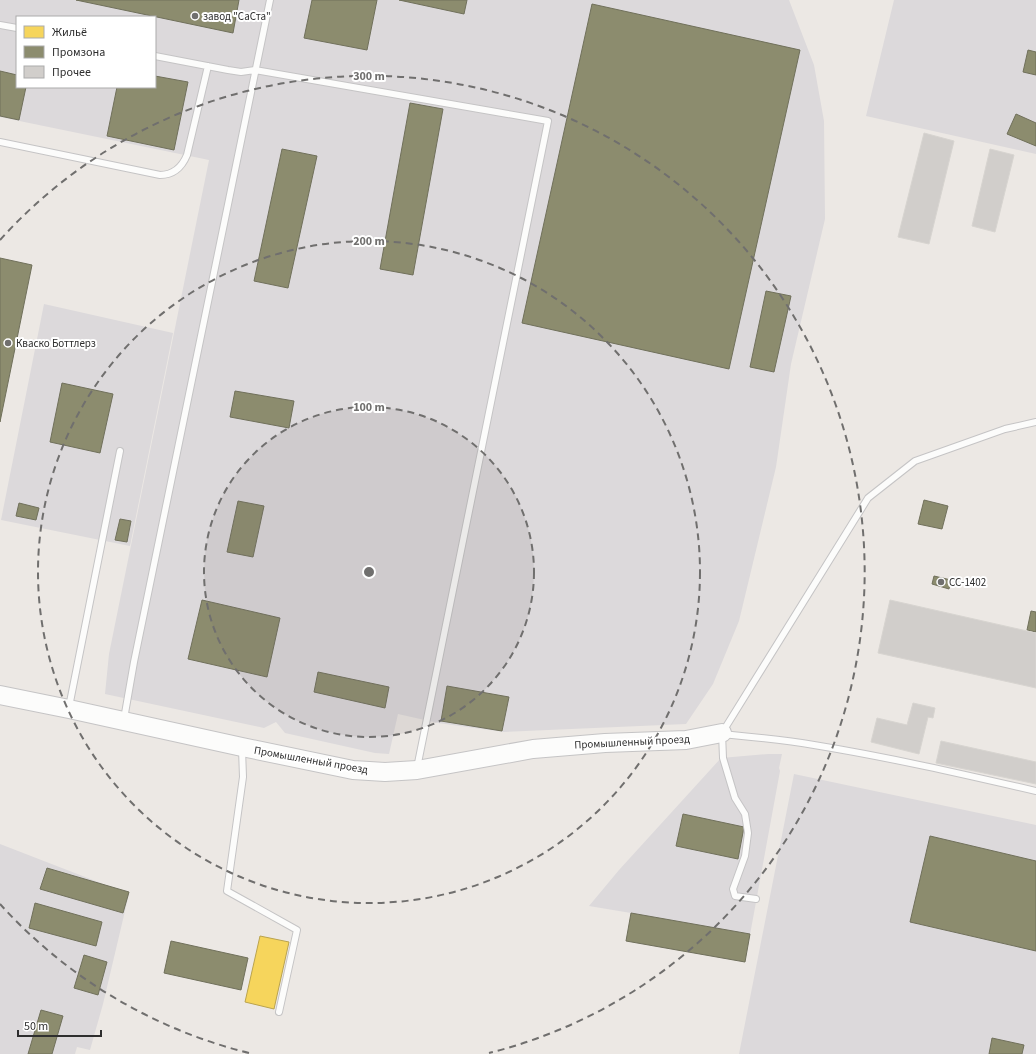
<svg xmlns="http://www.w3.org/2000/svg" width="1036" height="1054" font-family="'Source Sans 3',sans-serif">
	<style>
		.industrial { fill: #dcd9db; fill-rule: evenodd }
		.homes { fill: #f6d55c; stroke: #baa34e }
		.industry { fill: #8c8c6e; stroke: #70705b }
		.building { fill: #d1cecb; stroke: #d7d4d0 }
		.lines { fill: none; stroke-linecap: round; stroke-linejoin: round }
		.lane-casing { stroke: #c5c4c5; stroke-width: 8 }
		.secondary-casing { stroke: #c5c4c5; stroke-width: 20 }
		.lane { stroke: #fcfcfb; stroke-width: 6 }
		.secondary { stroke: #fcfcfb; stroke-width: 18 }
		.ring { fill: none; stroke: #706f6e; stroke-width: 2; stroke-dasharray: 7 5 }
		.poi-dot { fill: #706f6e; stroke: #fff; stroke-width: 1.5 }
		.labels { text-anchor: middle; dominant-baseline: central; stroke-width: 4; stroke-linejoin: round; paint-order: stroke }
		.poi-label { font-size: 11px; fill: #2e2e2e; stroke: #fff; text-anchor: start }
		.street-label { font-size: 11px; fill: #2e2e2e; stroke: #fff }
		.centre { fill: #706f6e; stroke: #fff; stroke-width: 2 }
		.ring-label { font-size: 12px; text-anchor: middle; font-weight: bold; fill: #706f6e; stroke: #fff; stroke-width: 4; stroke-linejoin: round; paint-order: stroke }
	</style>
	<rect width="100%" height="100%" fill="#ece8e4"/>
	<path class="industrial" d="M 0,0 L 789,0 L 814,65 L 824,121 L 825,219 L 791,364 L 776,467 L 739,621 L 713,684 L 686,724 L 504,732 L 438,723 L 398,714 L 389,754 L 375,753 L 285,733 L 276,722 L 264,728 L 105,694 L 109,654 L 209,160 L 0,117 ZM 17,17 L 155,17 L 155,87 L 17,87 Z
		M 894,0 L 1036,0 L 1036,154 L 866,116 Z
		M 44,304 L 173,333 L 130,546 L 1,520 Z
		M 768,754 L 782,754 L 779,768 L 780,771 L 745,962 L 626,941 L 631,913 L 589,906 L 619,870 L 721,758 Z
		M 794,774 L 1036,825 L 1036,1054 L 739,1054 Z
		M 0,844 L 129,894 L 103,1004 L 90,1050 L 77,1047 L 75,1054 L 0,1054 Z"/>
	<path class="homes" d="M 260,936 L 289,942 L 274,1009 L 245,1002 Z"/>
	<path class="industry" d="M 76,0 L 239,0 L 233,33 Z
		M 312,0 L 377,0 L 367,50 L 304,38 Z
		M 399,0 L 467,0 L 464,14 Z
		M 592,4 L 800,50 L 729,369 L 522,323 Z
		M 1028,50 L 1036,52 L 1036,75 L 1023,72 Z
		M 0,71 L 17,75 L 17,87 L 26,87 L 19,120 L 0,116 Z
		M 155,76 L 188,82 L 174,150 L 107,136 L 117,87 L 155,87 Z
		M 410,103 L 443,109 L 413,275 L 380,269 Z
		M 1016,114 L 1036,123 L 1036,146 L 1007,134 Z
		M 282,149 L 317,156 L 288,288 L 254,281 Z
		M 0,258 L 32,265 L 0,422 Z
		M 766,291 L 791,296 L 774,372 L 750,367 Z
		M 62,383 L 113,394 L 100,453 L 50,442 Z
		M 235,391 L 294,401 L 289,428 L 230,417 Z
		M 924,500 L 948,506 L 942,529 L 918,524 Z
		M 238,501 L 264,506 L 253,557 L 227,552 Z
		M 19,503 L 39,508 L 36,520 L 16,516 Z
		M 120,519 L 131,521 L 127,542 L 115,540 Z
		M 934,576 L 951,580 L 949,589 L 932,584 Z
		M 202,600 L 280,618 L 267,677 L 188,659 Z
		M 1031,611 L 1036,612 L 1036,632 L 1027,630 Z
		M 318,672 L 389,687 L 385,708 L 314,692 Z
		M 447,686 L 509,697 L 502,731 L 441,721 Z
		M 683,814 L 744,827 L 738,859 L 676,846 Z
		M 930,836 L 1036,861 L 1036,951 L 910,922 Z
		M 47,868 L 129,892 L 123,913 L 40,889 Z
		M 35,903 L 102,922 L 96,946 L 29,928 Z
		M 631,913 L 750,934 L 745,962 L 626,941 Z
		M 171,941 L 248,958 L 241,990 L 164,973 Z
		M 84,955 L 107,962 L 98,995 L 74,988 Z
		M 41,1010 L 63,1016 L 52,1054 L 28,1054 Z
		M 992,1038 L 1024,1045 L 1022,1054 L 989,1054 Z"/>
	<path class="building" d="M 924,133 L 954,141 L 929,244 L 898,237 Z
		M 990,149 L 1014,155 L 995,232 L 972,226 Z
		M 890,600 L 1036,633 L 1036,688 L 878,653 Z
		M 913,703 L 935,708 L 933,718 L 928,717 L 919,754 L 871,742 L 877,718 L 907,725 Z
		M 941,741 L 1036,762 L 1036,784 L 936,763 Z"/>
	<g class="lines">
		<defs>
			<path id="lane" d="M 0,25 L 17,28
				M 155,56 L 228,70 L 241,72 L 255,70 L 548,121 L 417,768
				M 0,142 L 160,175 C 173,175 182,167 187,155 L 208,66
				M 69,707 L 120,451
				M 124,719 L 134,662 L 270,0
				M 723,734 C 753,737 784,740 814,745 C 888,757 962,774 1036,791
				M 242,749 L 243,777 L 227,891 L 297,930 L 279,1012
				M 756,899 L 735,896 L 733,889 L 745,856 L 748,833 L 745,814 L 735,798 L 723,758 L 722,733 L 868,498 L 915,461 L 1005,429 L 1036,422"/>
			<path id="secondary" d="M 0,695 L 69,709 L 242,747 L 353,770 L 385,772 L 417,770 L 533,749 L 605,743 L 686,740 L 722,733"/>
		</defs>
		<use href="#lane" class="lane-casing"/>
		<use href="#secondary" class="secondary-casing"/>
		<use href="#lane" class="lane"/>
		<use href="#secondary" class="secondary"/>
	</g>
	<circle cx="369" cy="572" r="165" fill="#706f6e" fill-opacity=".12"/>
	<g class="ring">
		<circle cx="369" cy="572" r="165"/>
		<circle cx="369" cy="572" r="331"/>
		<path d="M249 1053A496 496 0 0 1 0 904M0 240A496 496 0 1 1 489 1053"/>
	</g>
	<g class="poi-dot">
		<circle cx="195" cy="16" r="4"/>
		<circle cx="8" cy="343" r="4"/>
		<circle cx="941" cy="582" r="4"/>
	</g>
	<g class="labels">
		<g class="poi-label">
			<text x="203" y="16">завод "СаСта"</text>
			<text x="16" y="343">Кваско Боттлерз</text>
			<text x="949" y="582">СС-1402</text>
		</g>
		<g class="street-label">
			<text transform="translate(632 742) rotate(-3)">Промышленный проезд</text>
			<text transform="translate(311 760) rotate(10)">Промышленный проезд</text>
		</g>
	</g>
	<circle cx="369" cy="572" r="6" class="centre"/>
	<g class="ring-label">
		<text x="369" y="80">300 m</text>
		<text x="369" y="245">200 m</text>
		<text x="369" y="411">100 m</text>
	</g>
	<rect x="16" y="16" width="140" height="72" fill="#ffffff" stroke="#ababab"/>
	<rect x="24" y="26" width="20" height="12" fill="#f6d55c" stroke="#ababab"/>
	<text x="52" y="36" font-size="12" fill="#2e2e2e">Жильё</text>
	<rect x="24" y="46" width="20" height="12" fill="#8c8c6e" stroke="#ababab"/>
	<text x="52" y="56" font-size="12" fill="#2e2e2e">Промзона</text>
	<rect x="24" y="66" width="20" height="12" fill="#d1cecb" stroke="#ababab"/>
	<text x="52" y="76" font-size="12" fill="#2e2e2e">Прочее</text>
	<path d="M18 1030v6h83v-6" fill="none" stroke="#2e2e2e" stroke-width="2"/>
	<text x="24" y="1030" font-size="12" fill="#2e2e2e" stroke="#ffffff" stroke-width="3" paint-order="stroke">50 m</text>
</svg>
